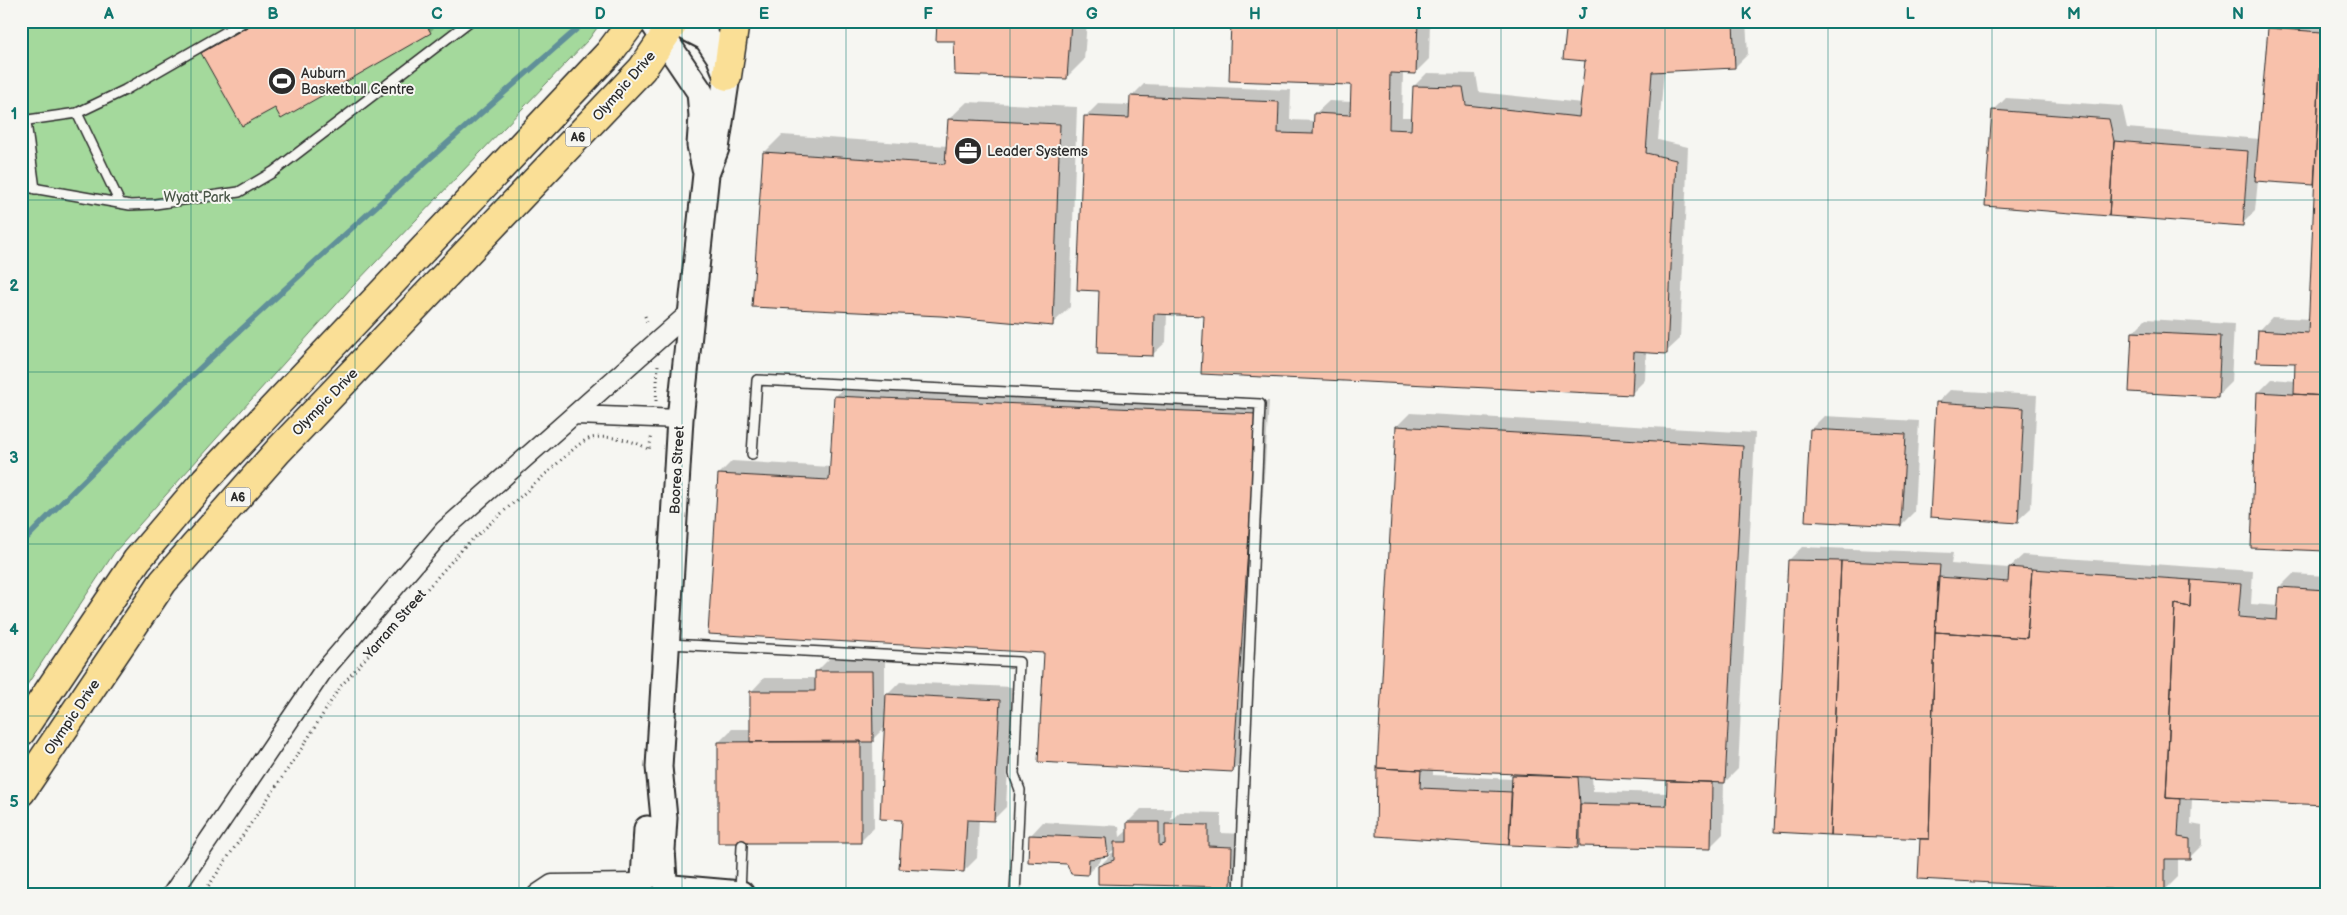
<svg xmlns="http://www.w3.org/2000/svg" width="2347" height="915" font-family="'Balsamiq Sans',sans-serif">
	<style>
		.green { fill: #a4d99c; stroke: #688264 }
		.shadow { fill: #0003; fill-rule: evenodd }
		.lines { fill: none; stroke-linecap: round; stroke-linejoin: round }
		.stream { stroke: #619099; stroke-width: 5.5 }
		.building { fill: #f8c1ab; stroke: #2b2b2b }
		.lane-casing { stroke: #2b2b2b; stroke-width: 12 }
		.street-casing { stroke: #2b2b2b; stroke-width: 21 }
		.secondary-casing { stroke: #2b2b2b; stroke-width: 29 }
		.highway-casing { stroke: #2b2b2b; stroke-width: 31 }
		.path { stroke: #2b2b2b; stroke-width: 3; stroke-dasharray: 1 4; stroke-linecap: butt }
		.lane { stroke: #f6f6f2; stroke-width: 9 }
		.street { stroke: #f6f6f2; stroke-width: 18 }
		.secondary { stroke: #f6f6f2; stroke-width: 25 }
		.highway { stroke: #fadf96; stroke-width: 28 }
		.grid { fill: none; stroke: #0f766e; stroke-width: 1; stroke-opacity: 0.55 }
		.labels { text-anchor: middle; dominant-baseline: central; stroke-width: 4; stroke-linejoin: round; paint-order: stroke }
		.shield { fill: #f6f6f2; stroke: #686867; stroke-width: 1 }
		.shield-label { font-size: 12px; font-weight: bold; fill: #2b2b2b }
		.poi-label { font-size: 14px; fill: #2b2b2b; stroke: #f6f6f2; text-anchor: start }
		.street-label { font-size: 14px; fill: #2b2b2b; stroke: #f6f6f2 }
		.park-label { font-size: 14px; fill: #495647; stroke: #f6f6f2 }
		.neatline { fill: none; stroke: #0f766e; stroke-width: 2 }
		.grid-label { font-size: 16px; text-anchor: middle; font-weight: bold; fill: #0f766e }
	</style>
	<rect width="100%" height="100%" fill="#f6f6f2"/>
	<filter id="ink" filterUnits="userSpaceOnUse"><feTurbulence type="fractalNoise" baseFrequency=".02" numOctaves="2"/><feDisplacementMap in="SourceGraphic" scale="10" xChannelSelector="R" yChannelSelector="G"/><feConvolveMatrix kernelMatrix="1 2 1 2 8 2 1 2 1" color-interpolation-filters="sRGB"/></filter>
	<g filter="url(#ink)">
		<path class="green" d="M 21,21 L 602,21 L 589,39 L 352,287 L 114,553 L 21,694 Z"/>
		<path class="shadow" d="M 247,21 L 441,21 L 430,32 L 203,54 L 220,36 Z
			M 938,21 L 1087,21 L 1084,60 L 1066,78 L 955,40 Z
			M 1232,21 L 1430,21 L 1429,59 L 1416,72 L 1403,72 L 1402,117 L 1413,117 L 1414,86 L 1427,73 L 1476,74 L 1479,92 L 1582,103 L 1586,60 L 1568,21 L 1746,21 L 1748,54 L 1735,67 L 1664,70 L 1658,140 L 1688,147 L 1680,339 L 1666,352 L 1646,351 L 1645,380 L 1632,393 L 1205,315 L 1167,314 L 1166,342 L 1152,355 L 1101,290 L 1085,117 L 1098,104 L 1130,105 L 1131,97 L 1144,84 L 1291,90 L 1290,120 L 1315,121 L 1315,114 L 1329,101 L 1352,102 L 1353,84 Z
			M 2276,21 L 2326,21 L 2326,550 L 2259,392 L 2272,379 L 2296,381 L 2296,362 L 2259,331 L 2272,317 L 2310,319 L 2315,184 L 2258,180 L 2255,211 L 2242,224 L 1993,111 L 2006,98 L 2122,106 L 2127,128 L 2260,139 L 2269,28 Z
			M 967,102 L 1077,107 L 1070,307 L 1052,324 L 764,153 L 782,135 L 948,146 L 949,119 Z
			M 2146,319 L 2234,324 L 2231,382 L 2218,395 L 2133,332 Z
			M 848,383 L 1269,401 L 1246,758 L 1232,771 L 1046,652 L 719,474 L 732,461 L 831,467 L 835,397 Z
			M 1950,390 L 2037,395 L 2031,508 L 2017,521 L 1937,403 Z
			M 1410,413 L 1755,433 L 1738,769 L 1724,783 L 1723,834 L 1710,847 L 1581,844 L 1578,847 L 1377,835 L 1379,768 L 1397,426 ZM 1433,769 L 1513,773 L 1513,779 L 1433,775 ZM 1592,777 L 1668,779 L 1668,793 L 1593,791 Z
			M 1824,416 L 1919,421 L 1914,512 L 1901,525 L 1811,429 Z
			M 1802,547 L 1953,553 L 1951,564 L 2009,568 L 2023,555 L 2253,571 L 2251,604 L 2279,606 L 2280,587 L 2293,574 L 2326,576 L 2326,804 L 2192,798 L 2191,824 L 2202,826 L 2202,845 L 2189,858 L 2178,858 L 2178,877 L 2165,890 L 1919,878 L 1922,838 L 1789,560 Z
			M 885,658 L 885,697 L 900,682 L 1012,687 L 1006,807 L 993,820 L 979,819 L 977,858 L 964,871 L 903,819 L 885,727 L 873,739 L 874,828 L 861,841 L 719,742 L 732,729 L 751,729 L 751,692 L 764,678 L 816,678 L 816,672 L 829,659 Z
			M 1141,809 L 1172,809 L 1171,820 L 1180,812 L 1221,813 L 1221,833 L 1244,834 L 1243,873 L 1230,886 L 1099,866 L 1111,855 L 1101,856 L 1101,860 L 1087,874 L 1030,836 L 1043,822 L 1119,826 L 1120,837 L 1128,830 L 1128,822 ZM 1116,847 L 1116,852 L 1109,854 Z"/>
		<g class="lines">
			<path class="stream" d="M 21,544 C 200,360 393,190 586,21"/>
		</g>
		<path class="building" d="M 258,21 L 424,21 L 431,33 L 281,119 L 275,108 L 242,126 L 201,53 Z
			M 937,21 L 1071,21 L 1067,79 L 955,75 L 954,41 L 936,41 Z
			M 1231,21 L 1418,21 L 1416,74 L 1390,73 L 1389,129 L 1411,130 L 1413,86 L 1463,87 L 1466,105 L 1579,117 L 1585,61 L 1563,59 L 1567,21 L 1733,21 L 1735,68 L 1652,72 L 1646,153 L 1676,160 L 1667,354 L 1634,352 L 1632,395 L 1201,374 L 1204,316 L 1154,314 L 1153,356 L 1097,354 L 1099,291 L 1077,290 L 1084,116 L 1129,118 L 1130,96 L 1279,102 L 1278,133 L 1313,134 L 1314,113 L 1350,115 L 1351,85 L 1229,81 Z
			M 2268,28 L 2322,32 L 2314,185 L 2255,181 Z
			M 2320,60 L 2326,60 L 2326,396 L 2294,394 L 2295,363 L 2256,362 L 2258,330 L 2308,333 Z
			M 1992,110 L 2109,119 L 2114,141 L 2109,216 L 1985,206 Z
			M 948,119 L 1060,124 L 1053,326 L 941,316 L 752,307 L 763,152 L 945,164 Z
			M 2114,141 L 2248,151 L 2243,226 L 2109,216 Z
			M 2132,332 L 2221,336 L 2218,397 L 2129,392 Z
			M 2257,392 L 2326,396 L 2326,551 L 2251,548 Z
			M 834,396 L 1257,414 L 1233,772 L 1038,762 L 1044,653 L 708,634 L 718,474 L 829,480 Z
			M 1936,402 L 2024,408 L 2018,523 L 1930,517 Z
			M 1396,426 L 1743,446 L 1725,783 L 1377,768 Z
			M 1810,429 L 1906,434 L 1901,526 L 1805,521 Z
			M 1788,560 L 1841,561 L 1830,835 L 1774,832 Z
			M 1841,561 L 1940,565 L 1935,632 L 1929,839 L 1830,835 Z
			M 2009,567 L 2032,569 L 2027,638 L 1935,632 L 1938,577 L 2008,582 Z
			M 2032,569 L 2191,580 L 2190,607 L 2175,604 L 2166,798 L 2180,799 L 2178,837 L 2190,839 L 2190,859 L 2165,859 L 2165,892 L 1918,879 L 1920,839 L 1929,839 L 1935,632 L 2027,638 Z
			M 2191,580 L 2241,584 L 2238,617 L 2277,620 L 2279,587 L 2326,590 L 2326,805 L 2166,798 L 2175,604 L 2190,607 Z
			M 815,671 L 872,671 L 873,742 L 750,742 L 750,691 L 815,691 Z
			M 886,694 L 1000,700 L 994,821 L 967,820 L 964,872 L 899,869 L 902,820 L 880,819 Z
			M 861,741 L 861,843 L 718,843 L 718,742 Z
			M 1377,768 L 1421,770 L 1420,788 L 1512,792 L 1509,845 L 1376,836 Z
			M 1512,775 L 1578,777 L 1580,804 L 1578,848 L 1509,845 Z
			M 1667,781 L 1712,782 L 1711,849 L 1580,846 L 1580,804 L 1666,806 Z
			M 1127,822 L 1159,822 L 1159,846 L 1165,844 L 1165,824 L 1208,825 L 1208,846 L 1232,847 L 1231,887 L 1098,884 L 1098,866 L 1114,860 L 1114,842 L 1127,842 Z
			M 1029,835 L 1106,838 L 1108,856 L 1089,859 L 1088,875 L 1071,874 L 1067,864 L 1028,862 Z"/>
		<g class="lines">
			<defs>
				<path id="lane" d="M 77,113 L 120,203
					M 21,121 L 77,113 L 125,90 L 245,21
					M 26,122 L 35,189
					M 21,186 L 130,205 L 155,204 L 239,192 L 273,172 L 470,21
					M 752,454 L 757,380 L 1260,404 L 1239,894
					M 669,644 L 1019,662 L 1014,774 L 1020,790 L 1015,894
					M 740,893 L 742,845"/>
				<path id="street" d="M 576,415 L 680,419
					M 172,894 L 321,674 L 444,530 L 691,311
					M 537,894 L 552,884 L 638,883"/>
				<path id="secondary" d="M 652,21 L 700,92 L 702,116 L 700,145 L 705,169
					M 644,879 L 647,829
					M 664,879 L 662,850 L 664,818 L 659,767 L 680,419 L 706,174 L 716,148 L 727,76 L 719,56 L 707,38 L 674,21
					M 673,888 L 741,894"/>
				<path id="highway" d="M 727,76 L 735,21
					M 21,732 L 137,560 L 205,480 L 609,53 L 633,21
					M 21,792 L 163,582 L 278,451 L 642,69 L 675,21"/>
			</defs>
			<use href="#lane" class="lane-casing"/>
			<use href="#street" class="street-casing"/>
			<use href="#secondary" class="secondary-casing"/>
			<use href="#highway" class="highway-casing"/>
			<path class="path" d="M 645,316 L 648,325
				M 656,401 L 658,365
				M 203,894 L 300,751 L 340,687 L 465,546 L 577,446 C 581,443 587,439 591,438 C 608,435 636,440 649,450 L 652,434"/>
			<use href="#lane" class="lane"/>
			<use href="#street" class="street"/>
			<use href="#secondary" class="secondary"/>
			<use href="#highway" class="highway"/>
		</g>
	</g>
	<path class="grid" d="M 191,21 L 191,894M 355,21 L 355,894M 519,21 L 519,894M 682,21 L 682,894M 846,21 L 846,894M 1010,21 L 1010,894M 1174,21 L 1174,894M 1337,21 L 1337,894M 1501,21 L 1501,894M 1665,21 L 1665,894M 1828,21 L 1828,894M 1992,21 L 1992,894M 2156,21 L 2156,894M 21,200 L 2326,200M 21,372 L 2326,372M 21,544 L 2326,544M 21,716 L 2326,716"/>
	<defs>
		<symbol id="stadium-disc" viewBox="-11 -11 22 22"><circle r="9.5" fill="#2b2b2b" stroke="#f6f6f2"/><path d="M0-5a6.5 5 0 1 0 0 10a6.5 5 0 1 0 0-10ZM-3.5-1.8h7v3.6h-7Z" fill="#fff"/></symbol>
		<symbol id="office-disc" viewBox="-11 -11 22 22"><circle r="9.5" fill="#2b2b2b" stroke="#f6f6f2"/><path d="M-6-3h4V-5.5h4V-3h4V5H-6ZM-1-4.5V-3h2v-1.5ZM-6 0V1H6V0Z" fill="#fff"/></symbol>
	</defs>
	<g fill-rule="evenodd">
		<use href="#stadium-disc" x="266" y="65" width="32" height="32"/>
		<use href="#office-disc" x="952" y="135" width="32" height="32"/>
	</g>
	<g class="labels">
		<g class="shield">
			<rect x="565.5" y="127.5" width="25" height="19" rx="4"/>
			<rect x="225.5" y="487.5" width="25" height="19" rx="4"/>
		</g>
		<g class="shield-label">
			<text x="578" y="137">A6</text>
			<text x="238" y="497">A6</text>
		</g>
		<g class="poi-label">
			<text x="301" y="73">Auburn<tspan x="301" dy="16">Basketball Centre</tspan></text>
			<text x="987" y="151">Leader Systems</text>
		</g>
		<g class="street-label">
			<text transform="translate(624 86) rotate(-49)">Olympic Drive</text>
			<text transform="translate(325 402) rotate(-46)">Olympic Drive</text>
			<text transform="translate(677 470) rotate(-87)">Boorea Street</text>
			<text transform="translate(395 624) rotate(-49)">Yarram Street</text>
			<text transform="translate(72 717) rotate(-56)">Olympic Drive</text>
		</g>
		<g class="park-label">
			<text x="197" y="197">Wyatt Park</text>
		</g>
	</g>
	<rect width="2347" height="915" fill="none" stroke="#f6f6f2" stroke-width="55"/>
	<rect x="28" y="28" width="2292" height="860" class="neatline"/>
	<g class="grid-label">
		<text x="109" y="19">A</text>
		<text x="273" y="19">B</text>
		<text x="437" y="19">C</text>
		<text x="600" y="19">D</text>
		<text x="764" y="19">E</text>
		<text x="928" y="19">F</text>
		<text x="1092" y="19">G</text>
		<text x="1255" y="19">H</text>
		<text x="1419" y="19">I</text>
		<text x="1583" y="19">J</text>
		<text x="1746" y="19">K</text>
		<text x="1910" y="19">L</text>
		<text x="2074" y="19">M</text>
		<text x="2238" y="19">N</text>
		<text x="14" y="119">1</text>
		<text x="14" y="291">2</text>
		<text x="14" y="463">3</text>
		<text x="14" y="635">4</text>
		<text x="14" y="807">5</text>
	</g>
</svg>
